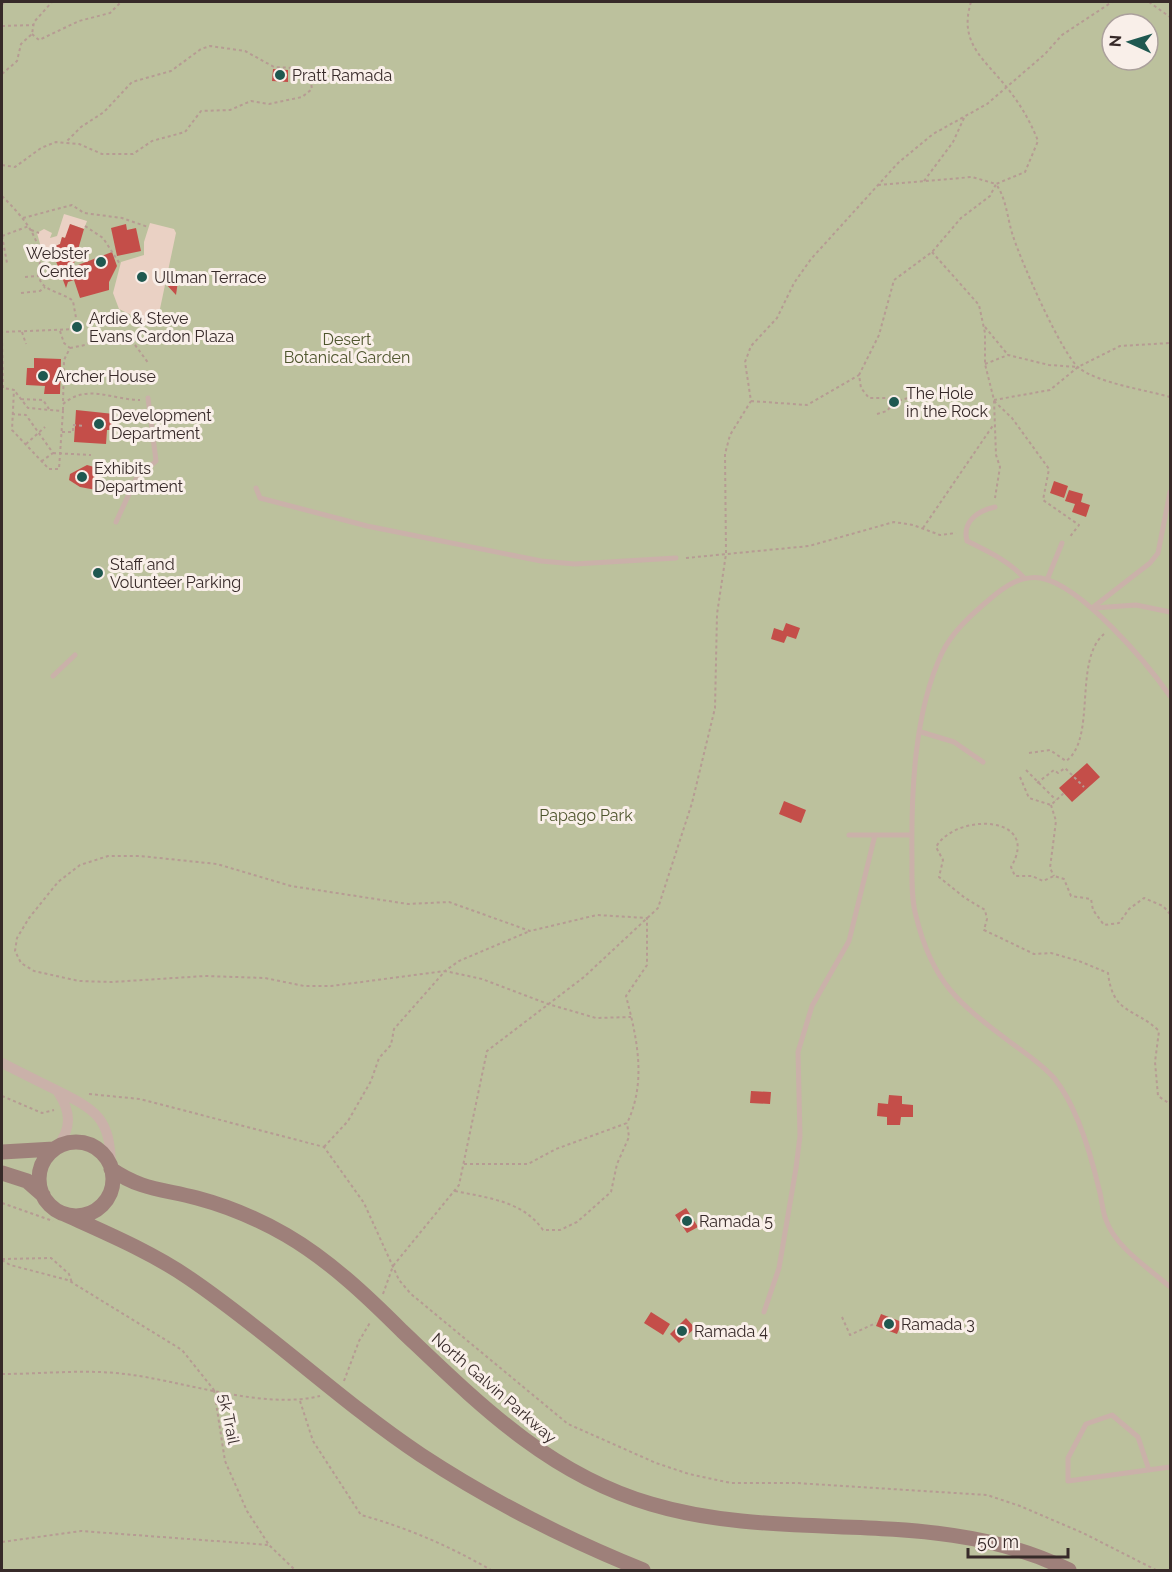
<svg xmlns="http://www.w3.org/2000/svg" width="1172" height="1572" font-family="Raleway,sans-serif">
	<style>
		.green { fill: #bcc19d; fill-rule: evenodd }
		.plaza { fill: #ead1c4 }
		.building { fill: #c44e49 }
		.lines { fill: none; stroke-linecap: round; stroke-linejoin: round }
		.path { stroke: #b69b93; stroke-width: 2; stroke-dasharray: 3 3; stroke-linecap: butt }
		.lane { stroke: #cab1a9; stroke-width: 5 }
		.street { stroke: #cab1a9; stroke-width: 10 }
		.secondary { stroke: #9e807a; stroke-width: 15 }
		.poi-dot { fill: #1f5850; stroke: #f9efe9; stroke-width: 2 }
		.labels { text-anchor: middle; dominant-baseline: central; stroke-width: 6; stroke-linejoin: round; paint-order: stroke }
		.poi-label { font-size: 16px; fill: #372a29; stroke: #f9efe9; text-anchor: start }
		.park-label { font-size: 16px; fill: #4e552d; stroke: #f9efe9 }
		.street-label { font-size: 16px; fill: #372a29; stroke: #f9efe9 }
	</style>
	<rect width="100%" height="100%" fill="#f2e4dd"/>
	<path class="green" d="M 2,2 L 1170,2 L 1170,1570 L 2,1570 ZM 1112,24 L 1148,24 L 1148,60 L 1112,60 Z"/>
	<path class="plaza" d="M 64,214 L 87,221 L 84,229 L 70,224 L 67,238 L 62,237 L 60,244 L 42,251 L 37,233 L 44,229 L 52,233 L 50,238 L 57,236 Z
		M 150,223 L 174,229 L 176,233 L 157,323 L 150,324 L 119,309 L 113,293 L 121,262 L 144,255 L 144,242 Z"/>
	<path class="building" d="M 273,69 L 288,70 L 288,82 L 272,81 Z
		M 70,224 L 84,229 L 73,267 L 112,252 L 117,266 L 109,282 L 109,290 L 80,298 L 74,280 L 68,282 L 66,288 L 51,248 L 60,244 L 62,237 L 65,238 Z
		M 126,224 L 127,230 L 136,228 L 141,251 L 117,256 L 111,228 Z
		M 174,269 L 179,274 L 176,295 L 165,283 L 168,271 Z
		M 34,358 L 61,359 L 60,394 L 44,394 L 45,386 L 26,385 L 27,368 L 34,368 Z
		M 76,410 L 114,414 L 113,430 L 107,430 L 106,444 L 74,442 Z
		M 87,465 L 94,467 L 96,490 L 80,487 L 69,480 L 70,474 Z
		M 1054,481 L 1068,486 L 1064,498 L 1050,493 Z
		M 1069,490 L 1083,494 L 1081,502 L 1090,505 L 1086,517 L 1072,512 L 1075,504 L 1065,501 Z
		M 786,623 L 800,628 L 796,639 L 787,636 L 784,643 L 771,639 L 774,628 L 783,631 Z
		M 1087,763 L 1100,777 L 1072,802 L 1059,788 Z
		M 784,801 L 806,810 L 801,823 L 779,814 Z
		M 751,1091 L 771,1092 L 770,1104 L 750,1103 Z
		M 889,1095 L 902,1096 L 902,1104 L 913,1105 L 913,1117 L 901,1117 L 900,1125 L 887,1125 L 887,1117 L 877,1116 L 878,1103 L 888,1104 Z
		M 686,1208 L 698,1227 L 687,1233 L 675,1215 Z
		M 651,1312 L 670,1324 L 663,1335 L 644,1323 Z
		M 881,1314 L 902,1322 L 897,1334 L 876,1326 Z
		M 686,1318 L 695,1328 L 679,1343 L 670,1334 Z"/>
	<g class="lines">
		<path class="path" d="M 971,2 C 958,44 985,59 1008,89 C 1021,105 1031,123 1038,141 L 1025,172 L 996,184 C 1007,200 1007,218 1013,236 C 1021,261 1061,353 1079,368 C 1098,383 1146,390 1170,397
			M 1149,2 L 1170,17
			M 2,5 L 4,2
			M 2,26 L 33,25
			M 32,34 L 39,40 L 79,21 L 110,13 L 121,2
			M 2,74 L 17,61 L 21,44 L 32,34 L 34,22 L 52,2
			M 2,165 L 15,167 L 41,148 L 56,142 L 79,144 L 102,154 L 133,154 L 152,141 L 185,132 L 201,111 L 230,110 L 251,101 L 269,104 L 302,97 L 312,89 L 311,83 L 294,68 L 274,67 L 245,51 L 210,46 L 201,49 L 171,71 L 132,82 L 104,112 L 81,127 L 67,141
			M 924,181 L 953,142 L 964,118
			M 878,185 L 972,177 L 996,184 L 990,196 L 961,218 L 932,252 L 894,280 L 879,335 L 859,375 L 861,388 L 869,398 L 888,398 L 894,402 L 908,398 L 922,399
			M 2,196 C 19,213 35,230 40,254 C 42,264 35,272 41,282 C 47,292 64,293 73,301 L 78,329 L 2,332
			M 23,218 L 72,205 L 84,213 L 122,218 L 148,227
			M 85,226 L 103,238 L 120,264
			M 31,230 L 39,233
			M 2,236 L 29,226
			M 2,236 L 7,263
			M 932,252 L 979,305 L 985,333 L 985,364 L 994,400 L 996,455 L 1000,467 L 995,498
			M 25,277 L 39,276
			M 21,293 L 40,291 L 45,287
			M 985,327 L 1008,355
			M 60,331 L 64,343 L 70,348 L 64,360 L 63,404
			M 22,332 L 26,344
			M 2,337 L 3,388 L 14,390 L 12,430 L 49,469 L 59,469 L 63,411 L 28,408 L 14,390
			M 70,348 L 85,345 L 100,335 L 130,338 L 149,364
			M 985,364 L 1008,355 L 1049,365 L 1078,367
			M 21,399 L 43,400 L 49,409
			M 994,400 L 1050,390 L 1078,367 L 1120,346 L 1170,343
			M 751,401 L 807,405 L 859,375
			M 994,401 L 1012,418 L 1049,469 L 1043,500 L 1079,525 L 1069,538
			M 63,410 L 63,404 C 88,383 112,400 140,400
			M 12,414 L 26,415 L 53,453 L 42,461
			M 877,414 L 887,411 L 894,402
			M 62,432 L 73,432 L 73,425 L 84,426
			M 26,444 L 45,427
			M 53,453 L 91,455
			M 923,528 L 994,424
			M 686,558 L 809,546 L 894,522 L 913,525 L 940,535 L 956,533
			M 1029,753 L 1050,750 L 1066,761 C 1097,739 1073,660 1104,634
			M 1026,770 L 1056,800
			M 1020,777 L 1029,798 L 1051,805 L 1065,792
			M 1037,783 L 1054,770 L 1058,773 L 1065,768 L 1084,787
			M 1051,805 L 1056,821 L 1050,868 L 1054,876
			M 1170,914 L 1163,906 L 1144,898 L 1129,909 L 1119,923 L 1104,925 L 1093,910 L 1091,899 L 1071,896 L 1064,879 L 1054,876 L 1043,881 L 1032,876 L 1015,876 L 1011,867 C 1042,815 956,812 936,847 L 943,860 L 939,877 L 965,898 L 985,910 L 987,919 L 984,930 L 1034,954 L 1051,953 L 1079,961 L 1108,973 C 1113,1015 1134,1007 1159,1031 L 1155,1062 L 1158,1096 L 1170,1104
			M 89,1094 L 140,1099 L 324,1147 L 364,1203 L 399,1280 L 411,1294 L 568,1424 L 656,1463 L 689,1474 L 731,1483 L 796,1483 L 987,1495 L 1020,1506 L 1083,1533 L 1156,1570
			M 2,1096 L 42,1113 L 54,1110
			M 324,1147 L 348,1121 L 371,1081 L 379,1058 L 391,1045 L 394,1029 L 445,971 L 482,979 L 548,1004 L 596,1018 L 631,1017
			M 464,1164 L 528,1164 L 556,1149 L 627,1123 C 647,1082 637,1038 626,996 L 647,965 L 647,918 L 597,915 L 530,931 L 449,902 L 408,904 L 291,886 L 217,864 L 140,856 L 108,856 L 80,865 L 58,882 L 29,918 L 17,938 L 15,951 L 21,963 L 34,971 L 79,981 L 112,982 L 205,976 L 265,978 L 304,986 L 331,986 L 445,971 L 459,961 L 530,931
			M 455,1191 C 488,1198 523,1201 543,1230 L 560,1230 L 577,1222 L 611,1192 L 617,1164 L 629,1137 L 627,1123
			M 2,1203 L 53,1221
			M 2,1259 L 51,1258 L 69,1274 L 72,1283
			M 2,1260 L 10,1265 L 68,1280 L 182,1350 L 214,1390
			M 383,1294 L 393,1266 L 459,1185 L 487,1051 L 584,977 L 658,908 L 692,803 L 715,708 L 717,614 L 726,554 L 725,454 L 730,435 L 751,401 L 745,362 L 751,346 L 777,318 L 794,283 L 811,259 L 898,163 L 933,134 L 987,104 L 1045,54 L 1062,35 L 1112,2
			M 842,1317 L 850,1335 L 876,1323
			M 2,1374 C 42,1374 85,1369 125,1374 C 184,1381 263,1410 320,1396
			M 344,1381 L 359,1341 L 371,1321
			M 214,1390 L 225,1461 L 247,1511 L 269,1545 L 295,1570
			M 300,1401 L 313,1441 L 361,1515 C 408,1528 449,1546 491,1570
			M 2,1542 L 81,1531 L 269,1545"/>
		<path class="lane" d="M 256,488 L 260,498 L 367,526 L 541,561 L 575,564 L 676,558
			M 995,507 C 977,511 962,522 967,541 C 987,551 1009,561 1024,578
			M 116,522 L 136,479 L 156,461 L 148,398
			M 1047,580 L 1062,543
			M 1092,608 L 1150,563 L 1158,553 L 1170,492
			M 1094,608 L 1136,605 L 1170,612
			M 53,676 L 75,655
			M 1170,696 C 1147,663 1082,586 1041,578 C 1021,575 1005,586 990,599 C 972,614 952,632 942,653 C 914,712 911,794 912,859 C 912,877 911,898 916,916 C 932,982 958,1003 1010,1042 C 1025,1053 1042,1064 1054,1078 C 1077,1106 1091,1155 1099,1189 C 1102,1199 1102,1210 1106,1220 C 1116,1248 1149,1268 1170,1287
			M 921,732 L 954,742 L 983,762
			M 849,835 L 911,835
			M 764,1312 L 779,1268 L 796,1168 L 800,1136 L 798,1052 L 812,1006 L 849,941 L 875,835
			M 1149,1470 L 1138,1437 L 1112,1415 L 1086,1424 L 1068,1458 L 1068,1481 L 1170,1467"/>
		<path class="street" d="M 2,1063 C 19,1072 38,1081 56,1090 C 96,1110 110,1117 111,1166
			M 57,1147 C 72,1128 71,1112 58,1092"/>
		<path class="secondary" d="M39 1179a37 37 0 1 1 74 0a37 37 0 1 1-74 0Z
			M 2,1152 L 54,1149
			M 111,1169 C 141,1190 163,1189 197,1198 C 227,1206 258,1219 286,1235 C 329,1260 367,1296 402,1331 C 478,1403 548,1474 651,1504 C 788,1545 936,1504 1069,1570
			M 2,1173 L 27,1181 L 43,1195
			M 64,1214 C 106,1233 151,1252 189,1278 C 270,1333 340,1401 421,1455 C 491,1501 566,1539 643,1570"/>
	</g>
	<g class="poi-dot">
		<circle cx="280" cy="75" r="6"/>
		<circle cx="101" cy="262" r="6"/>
		<circle cx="142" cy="277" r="6"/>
		<circle cx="77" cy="327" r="6"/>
		<circle cx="43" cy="376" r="6"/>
		<circle cx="894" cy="402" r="6"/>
		<circle cx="99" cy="424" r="6"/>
		<circle cx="82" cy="477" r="6"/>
		<circle cx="98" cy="573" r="6"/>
		<circle cx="687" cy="1221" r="6"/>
		<circle cx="889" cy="1324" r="6"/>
		<circle cx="682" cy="1331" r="6"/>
	</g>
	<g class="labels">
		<g class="poi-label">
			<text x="292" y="75">Pratt Ramada</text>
			<text x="89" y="253" text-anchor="end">Webster<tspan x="89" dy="18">Center</tspan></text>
			<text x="154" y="277">Ullman Terrace</text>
			<text x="89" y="318">Ardie &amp; Steve<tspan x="89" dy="18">Evans Cardon Plaza</tspan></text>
			<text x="55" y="376">Archer House</text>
			<text x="906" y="393">The Hole<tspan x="906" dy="18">in the Rock</tspan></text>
			<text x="111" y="415">Development<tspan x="111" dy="18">Department</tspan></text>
			<text x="94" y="468">Exhibits<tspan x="94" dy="18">Department</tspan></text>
			<text x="110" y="564">Staff and<tspan x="110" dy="18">Volunteer Parking</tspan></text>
			<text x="699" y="1221">Ramada 5</text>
			<text x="901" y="1324">Ramada 3</text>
			<text x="694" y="1331">Ramada 4</text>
		</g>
		<g class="park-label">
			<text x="347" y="339">Desert<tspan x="347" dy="18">Botanical Garden</tspan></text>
			<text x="586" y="815">Papago Park</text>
		</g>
		<g class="street-label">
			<text transform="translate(494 1388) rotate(41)">North Galvin Parkway</text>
			<text transform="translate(229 1419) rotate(79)">5k Trail</text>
		</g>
	</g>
	<rect width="1172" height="1572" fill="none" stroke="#372a29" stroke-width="6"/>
	<g transform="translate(1130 42) rotate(274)"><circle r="28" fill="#f9efe9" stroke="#aba09c" stroke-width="1.5"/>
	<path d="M0-4.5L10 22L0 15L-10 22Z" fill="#1f5850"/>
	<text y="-9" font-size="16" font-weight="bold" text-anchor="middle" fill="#372a29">N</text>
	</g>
	<path d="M968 1548v9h100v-9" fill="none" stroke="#372a29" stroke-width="3"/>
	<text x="977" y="1548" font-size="18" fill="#372a29" stroke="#f9efe9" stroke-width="4.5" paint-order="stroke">50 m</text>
</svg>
